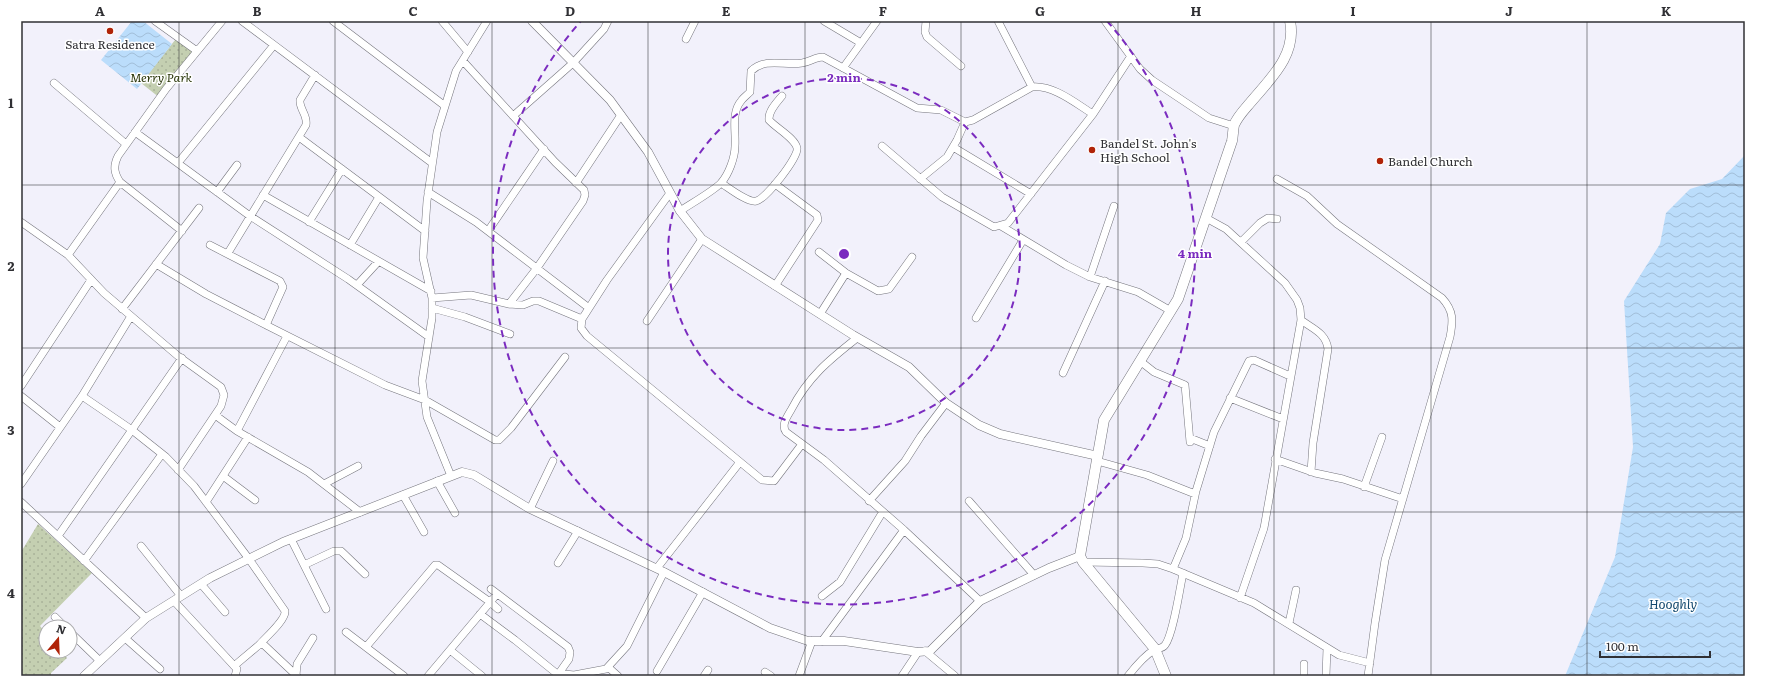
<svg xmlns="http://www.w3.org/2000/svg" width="1766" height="697" font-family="Literata,serif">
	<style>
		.park { fill: url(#park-dots) }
		.water { fill: url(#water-waves) }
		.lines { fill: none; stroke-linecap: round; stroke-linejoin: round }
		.minor-casing { stroke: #75757d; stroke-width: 8 }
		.tertiary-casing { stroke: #75757d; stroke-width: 9 }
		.secondary-casing { stroke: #75757d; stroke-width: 11 }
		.minor { stroke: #fff; stroke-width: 7 }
		.tertiary { stroke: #fff; stroke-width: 8 }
		.secondary { stroke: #fff; stroke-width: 10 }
		.grid { fill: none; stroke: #303034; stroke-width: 1; stroke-opacity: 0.55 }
		.ring { fill: none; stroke: #7b2cbf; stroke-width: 2; stroke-dasharray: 7 5 }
		.poi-dot { fill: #b02308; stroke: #fff; stroke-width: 1.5 }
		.labels { text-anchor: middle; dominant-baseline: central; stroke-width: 3; stroke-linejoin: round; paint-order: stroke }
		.poi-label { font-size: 12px; fill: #303034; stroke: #fff; text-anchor: start }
		.park-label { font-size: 12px; font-style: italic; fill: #293609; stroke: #fff }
		.water-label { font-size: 13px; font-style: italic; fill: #13496f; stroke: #fff }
		.centre { fill: #7b2cbf; stroke: #fff; stroke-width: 2 }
		.ring-label { font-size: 12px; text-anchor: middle; font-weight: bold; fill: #7b2cbf; stroke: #fff; stroke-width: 3; stroke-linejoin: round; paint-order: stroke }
		.neatline { fill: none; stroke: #303034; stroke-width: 1.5 }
		.grid-label { font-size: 13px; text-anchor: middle; font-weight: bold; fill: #303034 }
	</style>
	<defs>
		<pattern id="park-dots" width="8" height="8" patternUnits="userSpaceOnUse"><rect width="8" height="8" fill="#c4cfb1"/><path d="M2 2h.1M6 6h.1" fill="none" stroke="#a9b299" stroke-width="1.8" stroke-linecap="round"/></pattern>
		<pattern id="water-waves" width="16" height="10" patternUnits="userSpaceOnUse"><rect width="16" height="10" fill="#bbddfb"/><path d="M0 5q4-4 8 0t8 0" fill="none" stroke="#a1bed8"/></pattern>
	</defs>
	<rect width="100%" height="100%" fill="#f2f1fb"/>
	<path class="park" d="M 179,35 L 198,50 L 160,98 L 141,83 Z
		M 38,524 L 92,573 L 40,626 L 46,633 L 46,651 L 61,651 L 67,658 L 51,673 L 51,676 L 21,676 L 21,552 Z"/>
	<path class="water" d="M 132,21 L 143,21 L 172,44 L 137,89 L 101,60 Z
		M 1745,155 L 1745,676 L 1565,676 L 1615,557 L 1633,447 L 1624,301 L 1660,244 L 1666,213 L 1690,189 L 1722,179 Z"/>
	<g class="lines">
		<defs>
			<path id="minor" d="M 155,21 L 197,51
				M 242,21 L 432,163
				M 333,21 L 445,106
				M 442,21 L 468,52
				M 824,21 L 861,43
				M 926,21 L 925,32 L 927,37 L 961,66
				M 998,21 L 1032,87
				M 1105,21 L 1140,69 L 1152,80 L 1209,118 L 1234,126
				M 686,39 L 695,21
				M 463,61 L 555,162 L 584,190 L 585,195 L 583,201 L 537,268 L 509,304
				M 843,68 L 877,21
				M 54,83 L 126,144
				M 513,116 L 573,63 L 604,29 L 608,21
				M 135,132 L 250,216 L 348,279 L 429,337
				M 299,137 L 425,231
				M 882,146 L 942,197 L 994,227 L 1008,223 L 1093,114 L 1131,56
				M 953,147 L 1031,194
				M 178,163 L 274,45
				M 920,179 L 947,157 L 957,140 L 965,122
				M 1277,179 L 1307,196 L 1337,224 L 1442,298 C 1454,311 1453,321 1450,337 L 1385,560 L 1375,623 L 1368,676
				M 576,183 L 621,115
				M 721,183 C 729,188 748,203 756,201 C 765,200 799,157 797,148 C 795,138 776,128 769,120 C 768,111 777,102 782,96
				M 775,184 L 817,215 L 818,220 L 775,286
				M 217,192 L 237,165
				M 428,192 L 476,222 L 589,308
				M 670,193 L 607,280 L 582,319 L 581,328 L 587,336 L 762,480 L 774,481 L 802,444
				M 263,195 L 431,291
				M 680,211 C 692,203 712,192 721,183 C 729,174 735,157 735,146 C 736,131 731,113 741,101 C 743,98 747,95 750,92 L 751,71 C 766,57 784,66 802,63 C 810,62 815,57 823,57 L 917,108 L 941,110 L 965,122 L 973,120 L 1032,87 C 1054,85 1075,103 1093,114
				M 1206,218 L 1226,229 L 1285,283 L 1297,300 L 1300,308 L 1301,320 L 1264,528 L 1240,598
				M 21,222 L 68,255 L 104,293 L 178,356 L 221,387 L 224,395 L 221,406 L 178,470
				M 309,222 L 342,169
				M 1001,226 L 1066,265 L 1090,277 L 1138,292 L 1171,311
				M 182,231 L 120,182 C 114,173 113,166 118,156 L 166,89 L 222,21
				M 488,231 L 544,149
				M 1241,242 L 1260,223 L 1268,218 L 1277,219
				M 210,245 L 280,281 L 283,287 L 266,325
				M 350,245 L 379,197
				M 819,252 L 846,273 L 878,291 L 889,289 L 912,257
				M 228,253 L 306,125 C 308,115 299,109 300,100 L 315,75
				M 68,255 L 120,182
				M 156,264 L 206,294 L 266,325 L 385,385 L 425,400 L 495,440 L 499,440 L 511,428 L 565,357
				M 1090,277 L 1114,206
				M 357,285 L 378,262
				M 432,298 L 471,295 L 509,304 L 523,305 L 533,301 L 539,301 L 582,319
				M 432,308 L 465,317 L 510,334
				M 122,309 L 199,208
				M 820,314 L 846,273
				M 976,318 L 1023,240
				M 1301,320 C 1313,329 1326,333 1328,349 L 1313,443 L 1311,472
				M 647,321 L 702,239
				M 857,338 C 829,360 808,377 791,410 C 787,417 781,425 786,432 L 824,460 L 904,530 L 980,601
				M 1140,361 L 1154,372 L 1185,385 L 1190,442
				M 1063,373 L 1105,281
				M 21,386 L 91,280
				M 21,396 L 60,427
				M 82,396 L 132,430 L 166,457 L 194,486 L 249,559 L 285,611 C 286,620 266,637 259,645
				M 1230,398 L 1283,419
				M 215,415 L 237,431 L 308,472 L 360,512
				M 237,431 L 287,336
				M 1190,438 L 1210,446
				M 1275,459 L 1315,473 L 1343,479 L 1403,499
				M 1097,461 L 1147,475 L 1195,494
				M 223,476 L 255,500
				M 451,476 L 427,417 L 422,381 L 432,318 L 432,298 L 423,258 L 427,201 L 437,132 L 456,71 L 487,21
				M 437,481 L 455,513
				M 21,484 L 82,396 L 131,316
				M 324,484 L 358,466
				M 1364,487 L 1382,437
				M 403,495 L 424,532
				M 869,501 L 905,461 L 921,436 L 946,403
				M 969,501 L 1034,575
				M 21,502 L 146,618
				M 206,502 L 248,437
				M 530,509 L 553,461
				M 58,536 L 182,358
				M 291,539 L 326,609
				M 141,546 L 181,596
				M 84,561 L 162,454
				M 1083,562 L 1143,563 L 1158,564 L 1173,569 L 1254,603 L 1339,655 L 1370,663
				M 558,563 L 578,531
				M 304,565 L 334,551 L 341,551 L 365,574
				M 657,568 L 740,462
				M 1173,569 L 1186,538 L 1196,491 L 1214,432 L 1249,361 L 1254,360 L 1290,376
				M 201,584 L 225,612
				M 491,589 L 568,647 L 570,652 L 569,659 L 557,676
				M 822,596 L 840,582 L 882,513
				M 174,601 L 237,669 L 235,676
				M 480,614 L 515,640 L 556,673 L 574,675 L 606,669 L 627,646 L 664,572
				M 55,617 L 65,627
				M 1289,623 L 1296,590
				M 70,632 L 100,661
				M 346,632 L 404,676
				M 125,638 L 160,669
				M 822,641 L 904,530
				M 366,647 L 435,565 L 438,565 L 490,602 L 498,609
				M 450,650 L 482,676
				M 925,651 L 955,676
				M 234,666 L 259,645 L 263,644 L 297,676
				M 608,667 L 618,676
				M 657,671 L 703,592
				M 765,672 L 771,676
				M 296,676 L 297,664 L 313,638
				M 428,676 L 497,594
				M 704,676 L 708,670
				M 799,676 L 812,641
				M 902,676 L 918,652
				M 1128,676 C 1135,667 1144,656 1154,650 C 1158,648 1162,649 1165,645 C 1173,635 1180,588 1183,573
				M 1304,676 L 1304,664
				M 1326,676 L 1327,648"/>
			<path id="tertiary" d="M 532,21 L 610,100 L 648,152 L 680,211 L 702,239 L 853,335 L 909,367 L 946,403 L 979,425 L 1000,434 L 1098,456
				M 84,676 L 146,618 L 210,578 L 283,542 L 462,472 L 474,475 L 530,509 L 664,572 L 770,628 L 808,641 L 844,641 L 918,652 L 930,651 L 980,601 L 1049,568 L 1080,556"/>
			<path id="secondary" d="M 1166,676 L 1155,649 L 1083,562 L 1080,556 L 1104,420 L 1178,299 L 1232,141 C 1233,136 1233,130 1234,125 C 1238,116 1244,110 1250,103 C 1270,79 1297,55 1290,21"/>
		</defs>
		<use href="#minor" class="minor-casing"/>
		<use href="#tertiary" class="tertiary-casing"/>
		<use href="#secondary" class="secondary-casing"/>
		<use href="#minor" class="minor"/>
		<use href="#tertiary" class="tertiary"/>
		<use href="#secondary" class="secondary"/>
	</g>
	<path class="grid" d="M 179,21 L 179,676M 335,21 L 335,676M 492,21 L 492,676M 648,21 L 648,676M 805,21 L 805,676M 961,21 L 961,676M 1118,21 L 1118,676M 1274,21 L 1274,676M 1431,21 L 1431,676M 1587,21 L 1587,676M 21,185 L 1745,185M 21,348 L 1745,348M 21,512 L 1745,512"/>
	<g class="ring">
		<circle cx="844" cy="254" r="176"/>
		<path d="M1107 21A351 351 0 1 1 581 21"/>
	</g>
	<g class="poi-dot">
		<circle cx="110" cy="31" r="4"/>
		<circle cx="1092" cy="150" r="4"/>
		<circle cx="1380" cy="161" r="4"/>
	</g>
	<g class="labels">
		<g class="poi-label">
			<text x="110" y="44" text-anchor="middle">Satra Residence</text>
			<text x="1100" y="143">Bandel St. John's<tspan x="1100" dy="14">High School</tspan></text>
			<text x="1388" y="161">Bandel Church</text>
		</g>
		<g class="park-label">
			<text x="161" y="77">Merry Park</text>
		</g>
		<g class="water-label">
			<text x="1673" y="603">Hooghly</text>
		</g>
	</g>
	<circle cx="844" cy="254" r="6" class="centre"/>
	<g class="ring-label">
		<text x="844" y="82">2 min</text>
		<text x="1195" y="258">4 min</text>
	</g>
	<rect width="1766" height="697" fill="none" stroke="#ffffff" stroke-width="44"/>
	<g transform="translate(58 639) rotate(19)"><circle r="19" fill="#ffffff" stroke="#acacae"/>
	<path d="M0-3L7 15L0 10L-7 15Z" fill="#b02308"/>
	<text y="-6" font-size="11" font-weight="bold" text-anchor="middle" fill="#303034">N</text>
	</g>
	<path d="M1600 651v6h110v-6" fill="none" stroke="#303034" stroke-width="2"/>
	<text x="1606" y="651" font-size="12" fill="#303034" stroke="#ffffff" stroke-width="3" paint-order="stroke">100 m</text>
	<rect x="22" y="22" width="1722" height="653" class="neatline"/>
	<g class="grid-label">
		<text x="100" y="16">A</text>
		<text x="257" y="16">B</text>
		<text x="413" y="16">C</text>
		<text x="570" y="16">D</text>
		<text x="726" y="16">E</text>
		<text x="883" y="16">F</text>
		<text x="1040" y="16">G</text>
		<text x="1196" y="16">H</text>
		<text x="1353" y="16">I</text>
		<text x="1509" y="16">J</text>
		<text x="1666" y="16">K</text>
		<text x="11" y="108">1</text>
		<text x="11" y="271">2</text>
		<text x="11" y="435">3</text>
		<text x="11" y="598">4</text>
	</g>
</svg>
